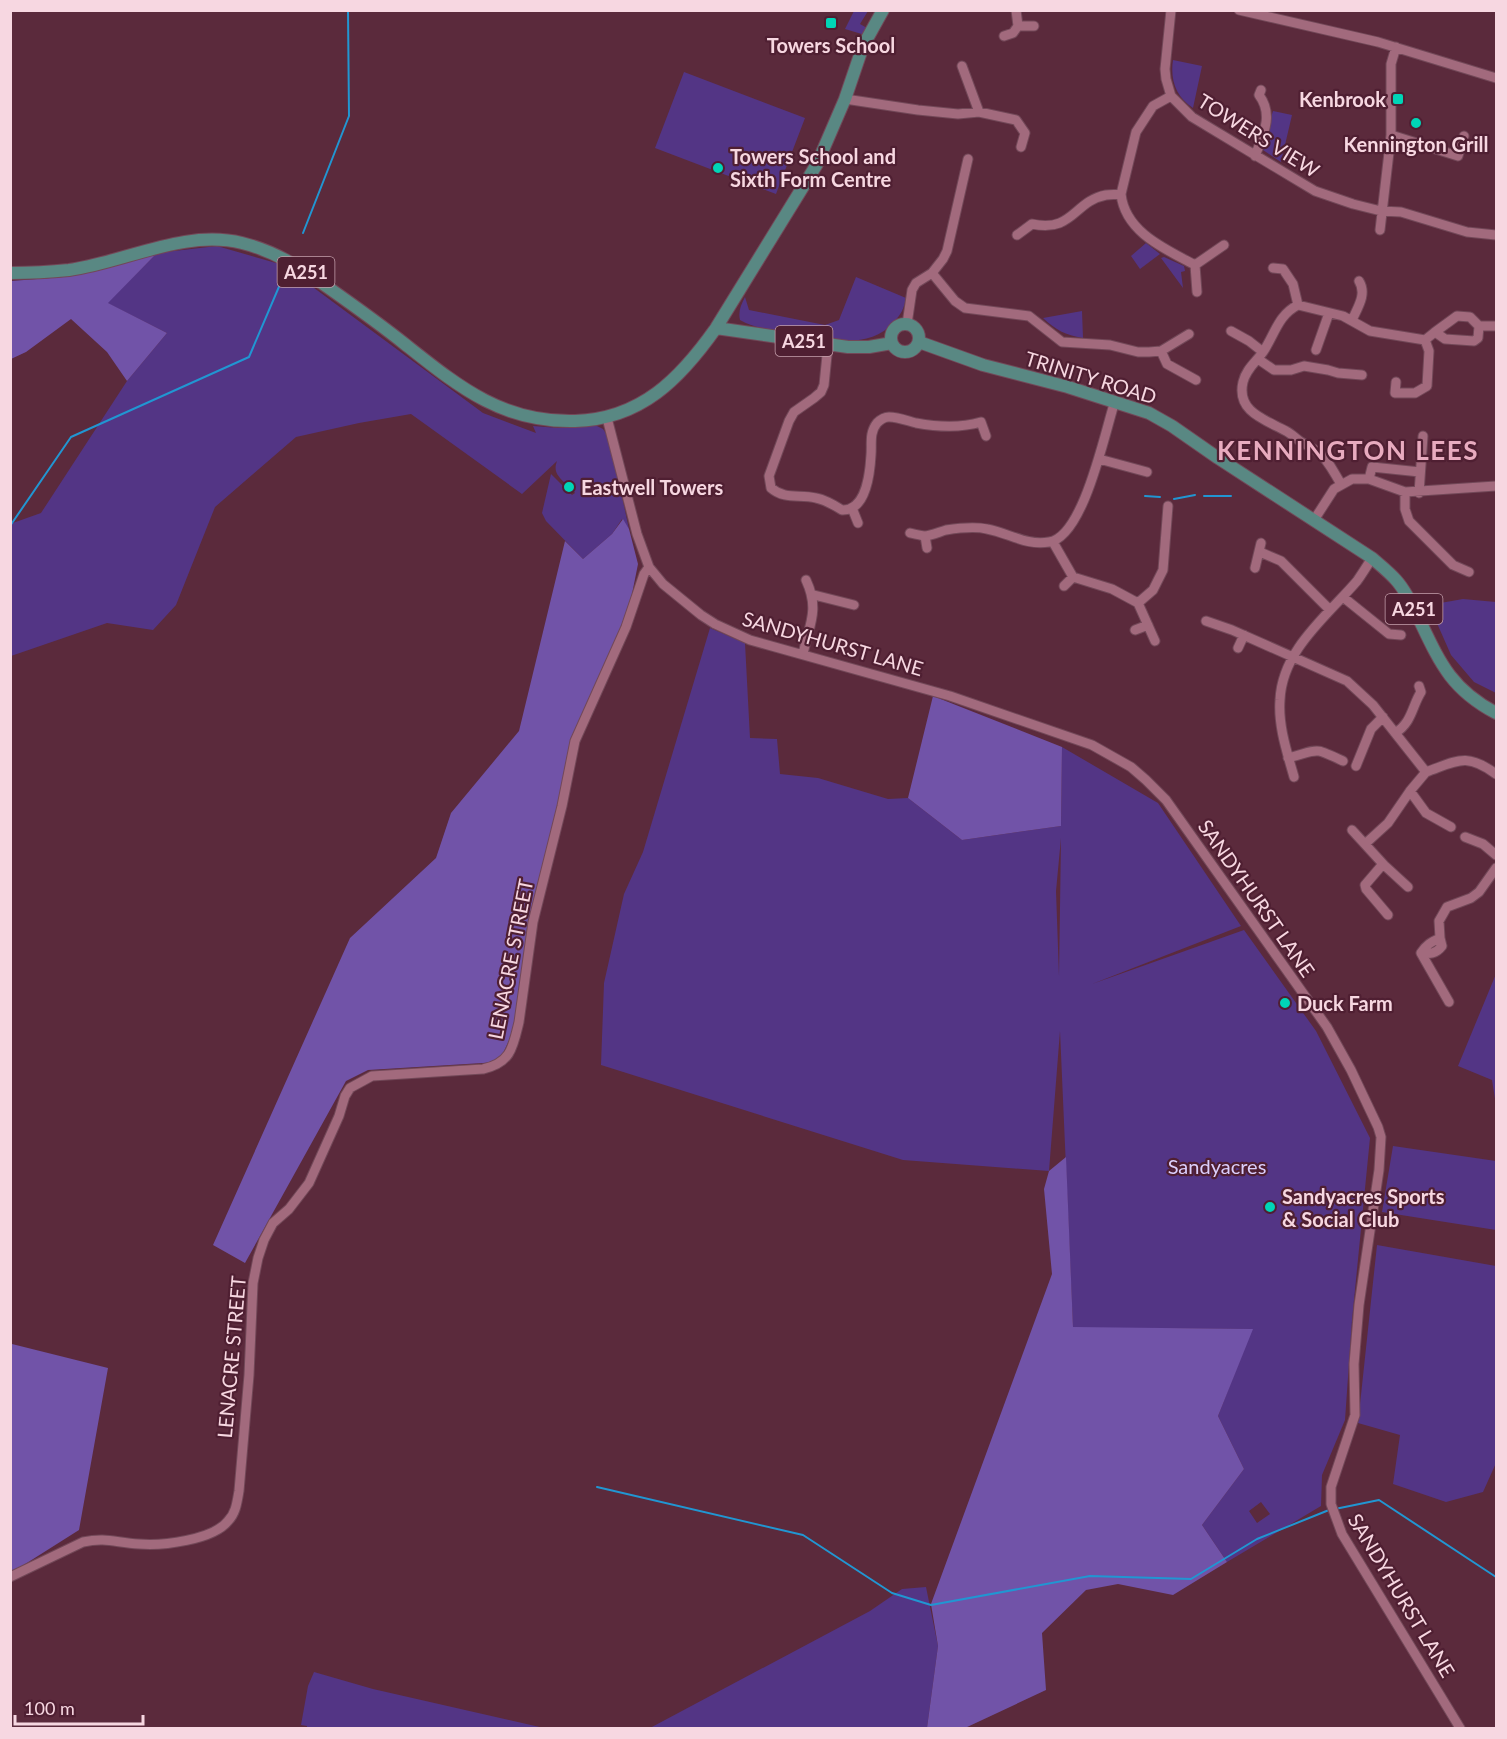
<svg xmlns="http://www.w3.org/2000/svg" width="1507" height="1739" font-family="Lato,sans-serif">
	<style>
		.green { fill: #533585; fill-rule: evenodd }
		.forest { fill: #7153a8 }
		.lines { fill: none; stroke-linecap: round; stroke-linejoin: round }
		.stream { stroke: #2196d2; stroke-width: 2 }
		.minor-casing { stroke: #724858; stroke-width: 11 }
		.major-casing { stroke: #724858; stroke-width: 14 }
		.minor { stroke: #a26a7d; stroke-width: 9 }
		.major { stroke: #598883; stroke-width: 12 }
		.poi-dot { fill: #00d5b7; stroke: #4f1f32; stroke-width: 2 }
		.labels { text-anchor: middle; dominant-baseline: central; stroke-width: 4.5; stroke-linejoin: round; paint-order: stroke }
		.shield { fill: #4f1f32; stroke: #c5a0ac; stroke-width: 1.5 }
		.shield-label { font-size: 18px; font-weight: bold; fill: #f7d7e1 }
		.poi-label { font-size: 20px; font-weight: bold; fill: #f7d7e1; stroke: #4f1f32; text-anchor: start }
		.street-label { font-size: 20px; fill: #f7d7e1; stroke: #4f1f32 }
		.park-label { font-size: 20px; fill: #dbcffd; stroke: #4f1f32 }
		.district-label { font-size: 26px; font-weight: bold; letter-spacing: 1.5px; fill: #e8abbf; stroke: #4f1f32 }
	</style>
	<rect width="100%" height="100%" fill="#5b2a3c"/>
	<path class="green" d="M 854,11 L 868,11 L 860,24 L 867,28 L 865,35 L 845,29 Z
		M 1173,60 L 1202,66 L 1193,108 C 1176,97 1170,80 1173,60 Z
		M 684,72 L 805,118 L 776,194 L 655,148 Z
		M 1273,111 L 1292,115 L 1281,162 L 1263,150 L 1265,144 L 1263,143 Z
		M 1146,243 L 1160,254 L 1140,269 L 1131,256 Z
		M 217,246 L 283,265 L 483,413 L 536,433 L 533,426 L 558,428 L 595,425 L 603,429 L 607,435 L 613,455 L 629,529 L 622,519 L 612,534 L 583,559 L 546,521 L 542,513 L 551,474 L 572,495 L 575,493 L 573,490 L 575,487 L 569,481 L 566,484 C 558,476 553,472 557,461 L 522,494 L 411,414 L 359,423 L 296,437 L 215,507 L 176,605 L 153,630 L 107,623 L 11,656 L 10,524 L 41,513 L 127,381 L 167,333 L 107,303 L 157,253 Z
		M 1164,257 L 1184,266 L 1185,271 L 1181,272 L 1183,288 L 1161,258 Z
		M 856,277 L 906,298 C 904,309 901,314 894,322 C 868,351 828,339 794,333 C 778,330 754,329 740,320 C 738,311 741,305 745,297 L 749,310 L 825,325 L 839,320 Z
		M 1082,311 L 1083,338 C 1065,335 1056,330 1043,318 Z
		M 1463,599 L 1496,602 L 1496,693 L 1474,682 L 1451,655 L 1429,605 Z
		M 710,628 L 745,643 L 750,738 L 777,739 L 780,774 L 818,778 L 888,799 L 908,798 L 962,840 L 1061,826 L 1062,747 L 1158,803 L 1241,926 L 1092,984 L 1244,930 L 1316,1031 L 1370,1138 L 1352,1320 L 1345,1420 L 1322,1475 L 1321,1506 L 1227,1562 L 1202,1525 L 1244,1469 L 1218,1416 L 1252,1329 L 1073,1328 L 1060,1031 L 1049,1171 L 903,1160 L 601,1065 L 604,983 L 624,894 L 643,852 ZM 1061,838 L 1059,976 L 1056,891 ZM 1261,1502 L 1270,1514 L 1257,1523 L 1249,1511 Z
		M 1496,974 L 1496,1105 L 1492,1080 L 1458,1066 Z
		M 1393,1146 L 1496,1161 L 1496,1230 L 1382,1212 Z
		M 1377,1245 L 1496,1266 L 1496,1463 L 1483,1492 L 1446,1502 L 1393,1484 L 1400,1435 L 1358,1423 Z
		M 926,1587 L 938,1646 L 927,1728 L 650,1728 L 870,1611 L 902,1589 Z
		M 314,1672 L 373,1689 L 544,1728 L 307,1728 L 307,1726 L 301,1725 L 308,1686 Z"/>
	<path class="forest" d="M 157,253 L 108,303 L 167,333 L 127,381 L 107,352 L 71,319 L 26,352 L 11,359 L 11,281 L 63,277 Z
		M 623,519 L 629,529 L 638,564 L 627,619 L 573,741 L 561,807 L 511,1036 L 499,1062 L 368,1070 L 346,1081 L 245,1263 L 213,1245 L 350,938 L 436,858 L 451,813 L 519,731 L 565,541 L 583,559 L 612,534 Z
		M 933,696 L 1062,747 L 1061,826 L 962,840 L 908,798 Z
		M 1066,1157 L 1073,1327 L 1253,1329 L 1218,1416 L 1244,1469 L 1202,1525 L 1227,1562 L 1173,1595 L 1118,1584 L 1086,1590 L 1042,1633 L 1046,1690 L 965,1728 L 927,1728 L 938,1646 L 931,1604 L 1052,1274 L 1044,1189 L 1049,1171 Z
		M 12,1344 L 108,1368 L 79,1530 L 11,1573 Z"/>
	<g class="lines">
		<path class="stream" d="M 303,233 L 349,116 L 348,10
			M 1145,496 L 1160,497
			M 1204,496 L 1231,496
			M 1174,499 L 1195,495
			M 10,526 L 71,437 L 249,357 L 287,268
			M 597,1487 L 803,1535 L 892,1593 L 931,1605 L 1090,1576 L 1191,1579 L 1257,1539 L 1329,1510
			M 1335,1509 L 1379,1500 L 1496,1577"/>
		<defs>
			<path id="minor" d="M 1016,10 L 1018,26
				M 1171,10 L 1165,69 L 1166,79 L 1171,96 L 1192,117 L 1315,191 L 1353,204 L 1381,211 L 1401,212 L 1467,232 L 1496,235
				M 1239,10 L 1378,42 L 1496,78
				M 1018,26 L 1034,26
				M 1004,36 L 1013,33 L 1018,26
				M 962,66 L 979,112
				M 1171,96 L 1153,106 L 1136,132 L 1121,194 C 1125,232 1165,249 1195,265
				M 845,99 L 918,110 L 958,114 L 979,112 L 1016,120 L 1025,133 L 1021,147
				M 1391,135 L 1458,156 L 1464,136
				M 1255,156 C 1263,135 1274,115 1259,95 L 1261,90
				M 1380,230 L 1391,135 L 1391,64 L 1396,47
				M 1017,235 L 1032,224 C 1073,233 1074,201 1106,195 C 1111,194 1116,195 1121,194
				M 1273,268 L 1283,269 L 1293,284 L 1298,305
				M 932,273 L 955,301 L 965,308 L 1029,316 L 1062,342 L 1110,345 L 1138,352 L 1149,352 L 1161,351 L 1189,334
				M 1197,292 L 1195,265 L 1224,245
				M 1352,320 C 1358,307 1367,294 1359,281
				M 907,324 L 912,290 L 916,283 L 932,273 L 943,259 L 947,251 L 968,159
				M 1479,326 L 1478,338 L 1474,341 L 1445,339 L 1435,332 L 1457,316 L 1470,317 L 1479,326 L 1496,326
				M 1231,331 L 1249,341 L 1263,352
				M 828,345 L 824,385 L 821,392 L 814,398 L 794,412 L 789,421 L 769,476 L 771,488 C 785,500 799,494 816,498 C 826,500 834,505 842,510 C 866,511 870,473 871,455 C 872,444 869,433 877,423 C 880,420 884,417 889,417 C 898,417 908,421 916,423 C 938,427 961,428 981,422 L 986,436
				M 1316,350 L 1329,313
				M 1161,351 L 1167,364 L 1196,380
				M 1258,359 L 1274,370 L 1291,370 L 1304,366 L 1328,370 L 1338,373 L 1362,375
				M 1396,382 L 1395,393 L 1415,393 L 1427,386 L 1429,351 L 1425,340
				M 607,418 L 637,534 L 649,567 L 663,584 L 701,615 L 715,624 L 750,640 L 950,696 L 1092,745 L 1131,767 L 1146,780 L 1166,800 L 1327,1027 L 1351,1070 L 1378,1127 L 1381,1137 L 1379,1170 L 1359,1305 L 1354,1364 L 1355,1415 L 1331,1487 L 1331,1504 L 1342,1534 L 1460,1728
				M 1099,459 L 1147,472
				M 1369,479 L 1372,467 L 1420,472
				M 1341,484 C 1334,473 1328,459 1317,451 C 1312,448 1306,445 1301,442 C 1296,439 1292,434 1286,431 C 1266,420 1236,412 1243,382 C 1246,369 1256,362 1263,352 C 1275,334 1278,315 1298,305 L 1343,316 L 1370,331 L 1425,340 L 1435,332
				M 1405,492 L 1405,509 L 1409,521 L 1453,565 L 1469,572
				M 1419,493 L 1423,436
				M 852,508 L 858,523
				M 1314,520 L 1334,489 L 1352,479 L 1369,479 L 1405,492 L 1496,486
				M 910,533 C 914,534 919,535 924,536 C 931,536 939,532 946,530 C 959,528 974,526 987,529 C 1009,533 1026,546 1049,542 C 1084,537 1105,431 1115,401
				M 925,536 L 927,548
				M 1053,542 L 1073,577 L 1112,589 L 1138,603 L 1155,641
				M 1260,552 L 1281,561 L 1330,610
				M 1255,568 L 1261,543
				M 1064,586 L 1073,577
				M 814,595 L 854,605
				M 1343,597 L 1389,634 L 1401,635
				M 1138,603 L 1153,590 L 1163,570 L 1168,506
				M 1206,621 L 1232,630 L 1347,681 L 1373,705 L 1426,772 C 1457,761 1466,752 1496,774
				M 1135,630 L 1148,625
				M 1238,648 L 1244,635
				M 803,654 C 809,625 820,610 806,580
				M 1395,733 C 1412,723 1412,706 1421,692 L 1419,686
				M 1288,758 C 1320,750 1311,746 1343,761
				M 1356,766 L 1371,729 L 1383,717
				M 1294,777 C 1287,752 1278,726 1280,700 C 1282,650 1327,616 1357,581 C 1362,574 1367,566 1372,558
				M 1410,791 L 1426,813 L 1451,827
				M 1352,830 L 1384,865 L 1408,887
				M 1465,837 L 1483,844 L 1496,855
				M 1365,844 L 1388,823 L 1410,791 L 1426,772
				M 1383,864 L 1365,885 L 1366,889 L 1388,915
				M 1421,953 C 1430,954 1436,954 1442,946 L 1440,938
				M 1449,1002 L 1421,953 C 1426,945 1431,942 1440,938 L 1439,921 L 1447,907 L 1471,898 L 1479,892 L 1496,868
				M 10,1577 L 83,1542 C 107,1537 116,1543 139,1544 C 162,1546 213,1540 228,1521 C 236,1513 237,1502 239,1491 L 249,1375 L 253,1283 L 258,1258 L 264,1240 L 273,1223 L 289,1209 L 309,1183 L 339,1116 L 345,1096 L 350,1088 L 372,1076 L 483,1069 C 511,1063 513,1047 519,1022 L 533,922 L 562,806 L 575,741 L 626,627 L 644,574 L 649,567"/>
			<path id="major" d="M 10,273 C 30,273 50,272 69,270 C 126,262 184,229 242,243 C 274,251 300,267 326,286 C 353,305 380,324 406,345 C 459,387 503,423 575,421 C 641,419 680,379 716,328 L 817,164 L 845,99 L 863,46 L 883,10
				M891 338a14 14 0 1 1 28 0a14 14 0 1 1-28 0Z
				M 716,328 L 848,347 L 869,347 L 892,343
				M 919,342 L 983,365 L 1068,387 L 1149,413 L 1172,426 L 1218,458 L 1372,558 C 1380,565 1389,572 1396,580 C 1406,591 1413,606 1419,619 C 1440,663 1451,689 1496,713"/>
		</defs>
		<use href="#minor" class="minor-casing"/>
		<use href="#major" class="major-casing"/>
		<use href="#minor" class="minor"/>
		<use href="#major" class="major"/>
	</g>
	<g class="poi-dot">
		<rect x="825" y="17" width="12" height="12" rx="3"/>
		<rect x="1392" y="93" width="12" height="12" rx="3"/>
		<circle cx="1416" cy="123" r="6"/>
		<circle cx="718" cy="168" r="6"/>
		<circle cx="569" cy="487" r="6"/>
		<circle cx="1285" cy="1003" r="6"/>
		<circle cx="1270" cy="1207" r="6"/>
	</g>
	<g class="labels">
		<g class="shield">
			<rect x="277.5" y="257" width="57" height="30" rx="4.5"/>
			<rect x="775.5" y="326" width="57" height="30" rx="4.5"/>
			<rect x="1385.5" y="594" width="57" height="30" rx="4.5"/>
		</g>
		<g class="shield-label">
			<text x="306" y="272">A251</text>
			<text x="804" y="341">A251</text>
			<text x="1414" y="609">A251</text>
		</g>
		<g class="poi-label">
			<text x="831" y="45" text-anchor="middle">Towers School</text>
			<text x="1386" y="99" text-anchor="end">Kenbrook</text>
			<text x="1416" y="144" text-anchor="middle">Kennington Grill</text>
			<text x="730" y="156">Towers School and<tspan x="730" dy="23">Sixth Form Centre</tspan></text>
			<text x="581" y="487">Eastwell Towers</text>
			<text x="1297" y="1003">Duck Farm</text>
			<text x="1282" y="1196">Sandyacres Sports<tspan x="1282" dy="23">&amp; Social Club</tspan></text>
		</g>
		<g class="street-label">
			<text transform="translate(1259 135) rotate(32)">TOWERS VIEW</text>
			<text transform="translate(1091 377) rotate(17)">TRINITY ROAD</text>
			<text transform="translate(833 643) rotate(16)">SANDYHURST LANE</text>
			<text transform="translate(1257 898) rotate(55)">SANDYHURST LANE</text>
			<text transform="translate(510 959) rotate(-79)">LENACRE STREET</text>
			<text transform="translate(231 1357) rotate(-85)">LENACRE STREET</text>
			<text transform="translate(1402 1595) rotate(59)">SANDYHURST LANE</text>
		</g>
		<g class="park-label">
			<text x="1217" y="1166">Sandyacres</text>
		</g>
		<g class="district-label">
			<text x="1348" y="450">KENNINGTON LEES</text>
		</g>
	</g>
	<rect width="1507" height="1739" fill="none" stroke="#f7d7e1" stroke-width="24"/>
	<path d="M15 1715v9h128v-9" fill="none" stroke="#f7d7e1" stroke-width="3"/>
	<text x="24" y="1715" font-size="18" fill="#f7d7e1" stroke="#4f1f32" stroke-width="4.5" paint-order="stroke">100 m</text>
</svg>
